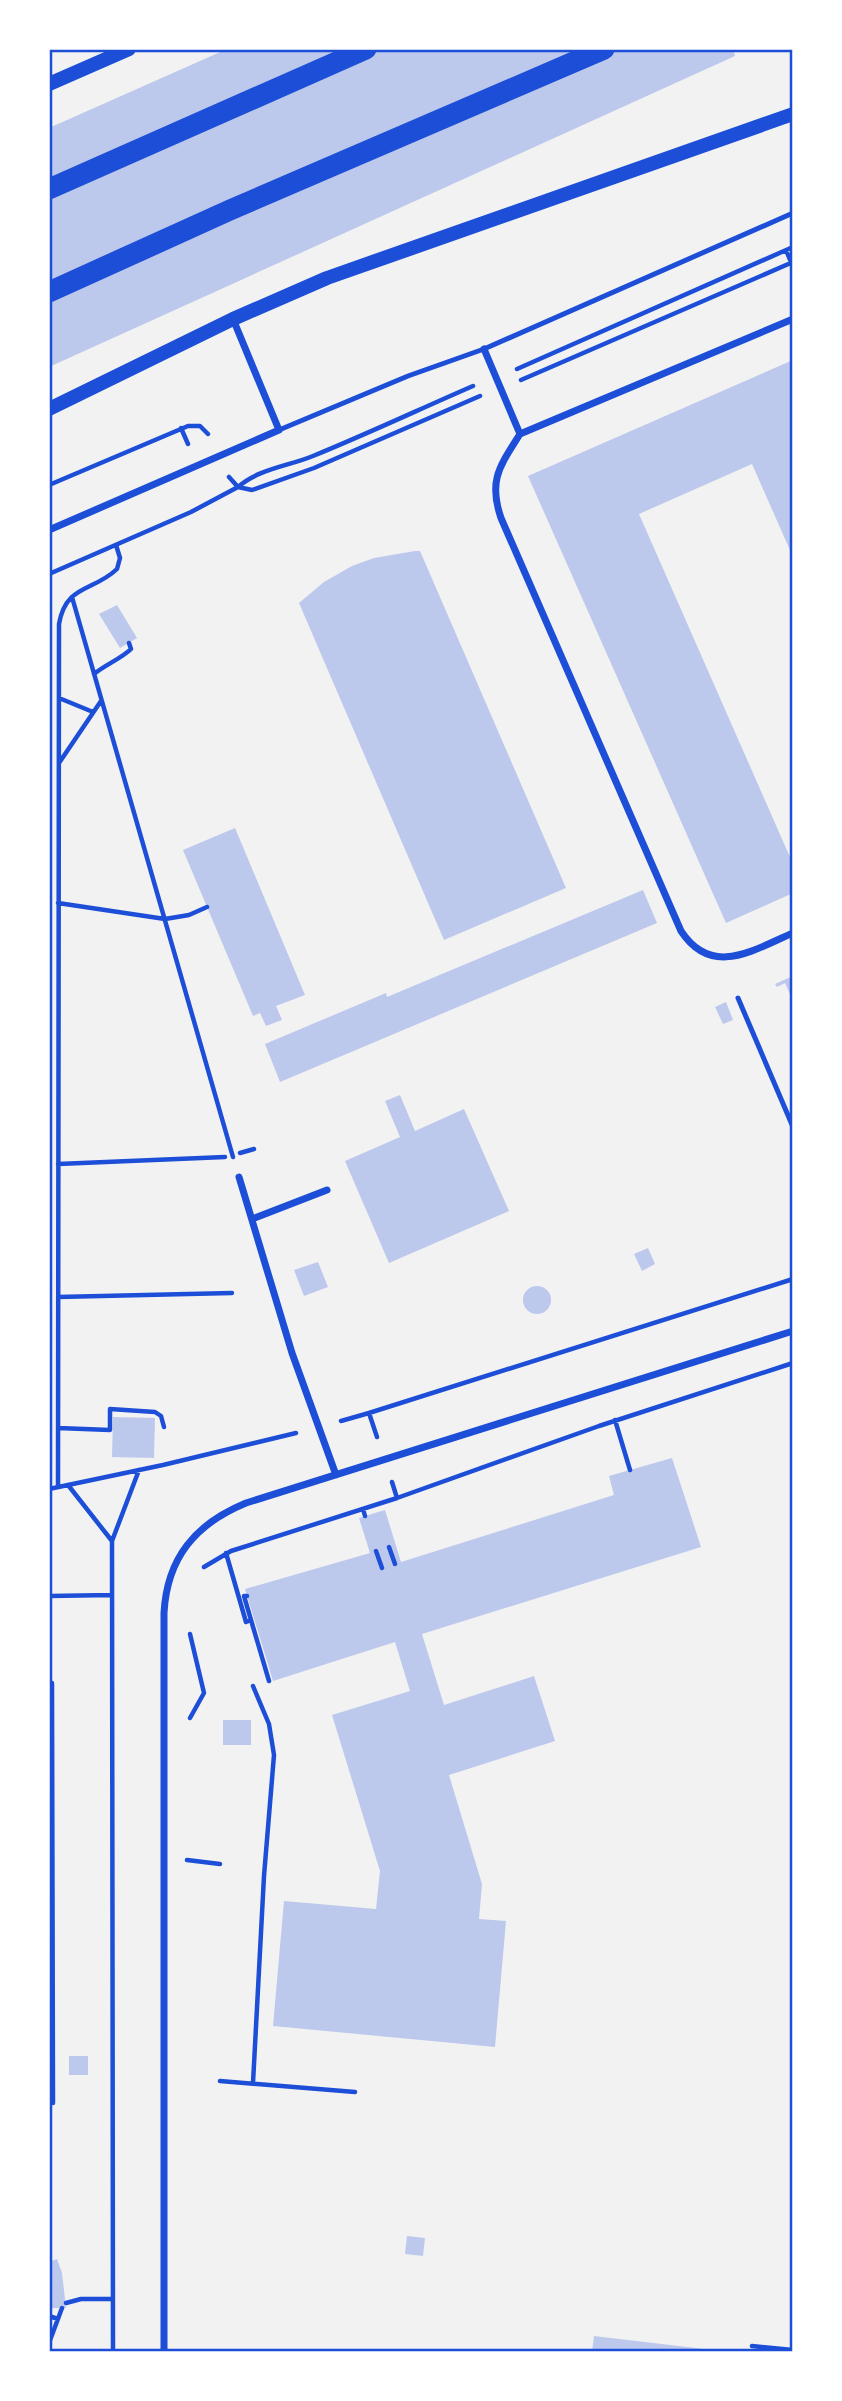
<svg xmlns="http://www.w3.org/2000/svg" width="842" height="2401" font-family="'Noto Sans',sans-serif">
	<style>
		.building { fill: #bdc9ec }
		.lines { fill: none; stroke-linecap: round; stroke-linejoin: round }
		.path { stroke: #1d4ed8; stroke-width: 4.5 }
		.service { stroke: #1d4ed8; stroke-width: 5 }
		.minor { stroke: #1d4ed8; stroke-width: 7 }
		.secondary { stroke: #1d4ed8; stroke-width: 14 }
		.motorway { stroke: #1d4ed8; stroke-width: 21 }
		.neatline { fill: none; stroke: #1d4ed8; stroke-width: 2.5 }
	</style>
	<rect width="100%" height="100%" fill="#f2f2f2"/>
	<path class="building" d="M 227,49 L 733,49 L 735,56 L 49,367 L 49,128 Z
		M 793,360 L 793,557 L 752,464 L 639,514 L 793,864 L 793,893 L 726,923 L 528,476 Z
		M 415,551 L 420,551 L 566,888 L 444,940 L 299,603 L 324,582 L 352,566 L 374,558 Z
		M 117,605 L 137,638 L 120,648 L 99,614 Z
		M 235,828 L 305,995 L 276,1006 L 282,1020 L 266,1026 L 260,1013 L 253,1016 L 183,850 Z
		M 643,890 L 657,923 L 280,1082 L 265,1044 L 386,993 L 387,997 Z
		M 793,976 L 793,1001 L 785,983 L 777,987 L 775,984 Z
		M 726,1002 L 733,1020 L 723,1024 L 715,1007 Z
		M 400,1095 L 415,1131 L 464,1109 L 509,1211 L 389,1263 L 345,1161 L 400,1137 L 385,1101 Z
		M 648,1248 L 655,1264 L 642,1271 L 634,1254 Z
		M 318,1262 L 328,1287 L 304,1296 L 294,1270 Z
		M523 1300a14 14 0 1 1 28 0a14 14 0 1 1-28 0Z
		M 113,1417 L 155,1418 L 154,1458 L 112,1457 Z
		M 672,1458 L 701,1547 L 422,1634 L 444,1705 L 534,1676 L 555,1741 L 449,1775 L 482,1884 L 479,1919 L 506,1921 L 495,2047 L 273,2026 L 284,1901 L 376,1909 L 380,1871 L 332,1715 L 410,1691 L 395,1642 L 273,1681 L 245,1589 L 370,1553 L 359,1518 L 378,1512 L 385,1510 L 401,1562 L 614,1495 L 609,1476 Z
		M 223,1720 L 251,1720 L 251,1745 L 223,1745 Z
		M 69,2056 L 88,2056 L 88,2075 L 69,2075 Z
		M 407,2236 L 425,2238 L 423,2256 L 405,2254 Z
		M 57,2259 L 62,2273 L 66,2308 L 49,2308 L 49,2262 Z
		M 594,2336 L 704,2349 L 704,2352 L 592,2352 Z"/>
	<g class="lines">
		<path class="path" d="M 786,250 L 793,267
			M 517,369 L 793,247
			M 521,380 L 793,262
			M 181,428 L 188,444
			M 229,477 L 238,487 L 252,490 L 314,468 L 480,396
			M 49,485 L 188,426 L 200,426 L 208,434
			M 49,574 L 191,512 L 238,487 C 258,469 289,466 313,456 C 367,434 420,409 473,386
			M 72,597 L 233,1157
			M 94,674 C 105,665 122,658 131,649 L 129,643
			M 59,698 L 93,712
			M 59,763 L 101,701
			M 58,903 L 165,919 L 189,915 L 207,907
			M 240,1153 L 254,1149
			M 58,1164 L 225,1157
			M 58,1297 L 232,1293
			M 369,1413 L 793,1279
			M 615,1420 L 630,1470
			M 341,1421 L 369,1413 L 377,1437
			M 58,1428 L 110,1430 L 110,1409 L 155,1412 L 161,1416 L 164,1427
			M 68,1485 L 112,1541
			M 58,1487 L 59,624 C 66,584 93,592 117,569 L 120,558 L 116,545
			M 49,1489 L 163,1465 L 296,1433
			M 397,1498 L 599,1426 L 793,1363
			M 363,1509 L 365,1516
			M 389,1547 L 395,1564
			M 376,1551 L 382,1568
			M 226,1553 L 246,1622 L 251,1620 L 269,1681
			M 204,1567 L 231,1551 L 397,1498 L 392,1482
			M 49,1596 L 112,1595
			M 247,1596 L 244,1596 L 251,1620
			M 52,1683 L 53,2103
			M 253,1686 L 269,1724 L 274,1755 L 264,1876 L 253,2083
			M 190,1718 L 204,1693 L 190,1634
			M 187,1860 L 220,1864
			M 220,2081 L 355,2092
			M 66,2303 L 81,2299 L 113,2299
			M 49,2316 L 58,2319
			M 49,2343 L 62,2308
			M 752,2346 L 793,2350
			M 113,2352 L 112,1541 L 139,1470"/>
		<path class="service" d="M 279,430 L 408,376 L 484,349 L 793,213
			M 738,998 L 793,1127"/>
		<path class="minor" d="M 793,319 L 520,434 C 500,466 488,480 501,518 L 681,931 C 712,978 753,950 793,933
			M 484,349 L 520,434
			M 49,530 L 279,430 L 233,319
			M 239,1177 L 292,1353 L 336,1475
			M 252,1219 L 327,1190
			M 164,2352 L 164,1613 C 167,1558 195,1524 246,1503 L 793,1331"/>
		<path class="secondary" d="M 49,84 L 129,49
			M 49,409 L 233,319 L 327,278 L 793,114"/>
		<path class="motorway" d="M 49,189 L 366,49
			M 49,292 L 230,210 L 604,49"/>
	</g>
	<rect width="842" height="2401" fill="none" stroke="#ffffff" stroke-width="102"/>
	<rect x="51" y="51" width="740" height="2299" class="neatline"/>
</svg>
